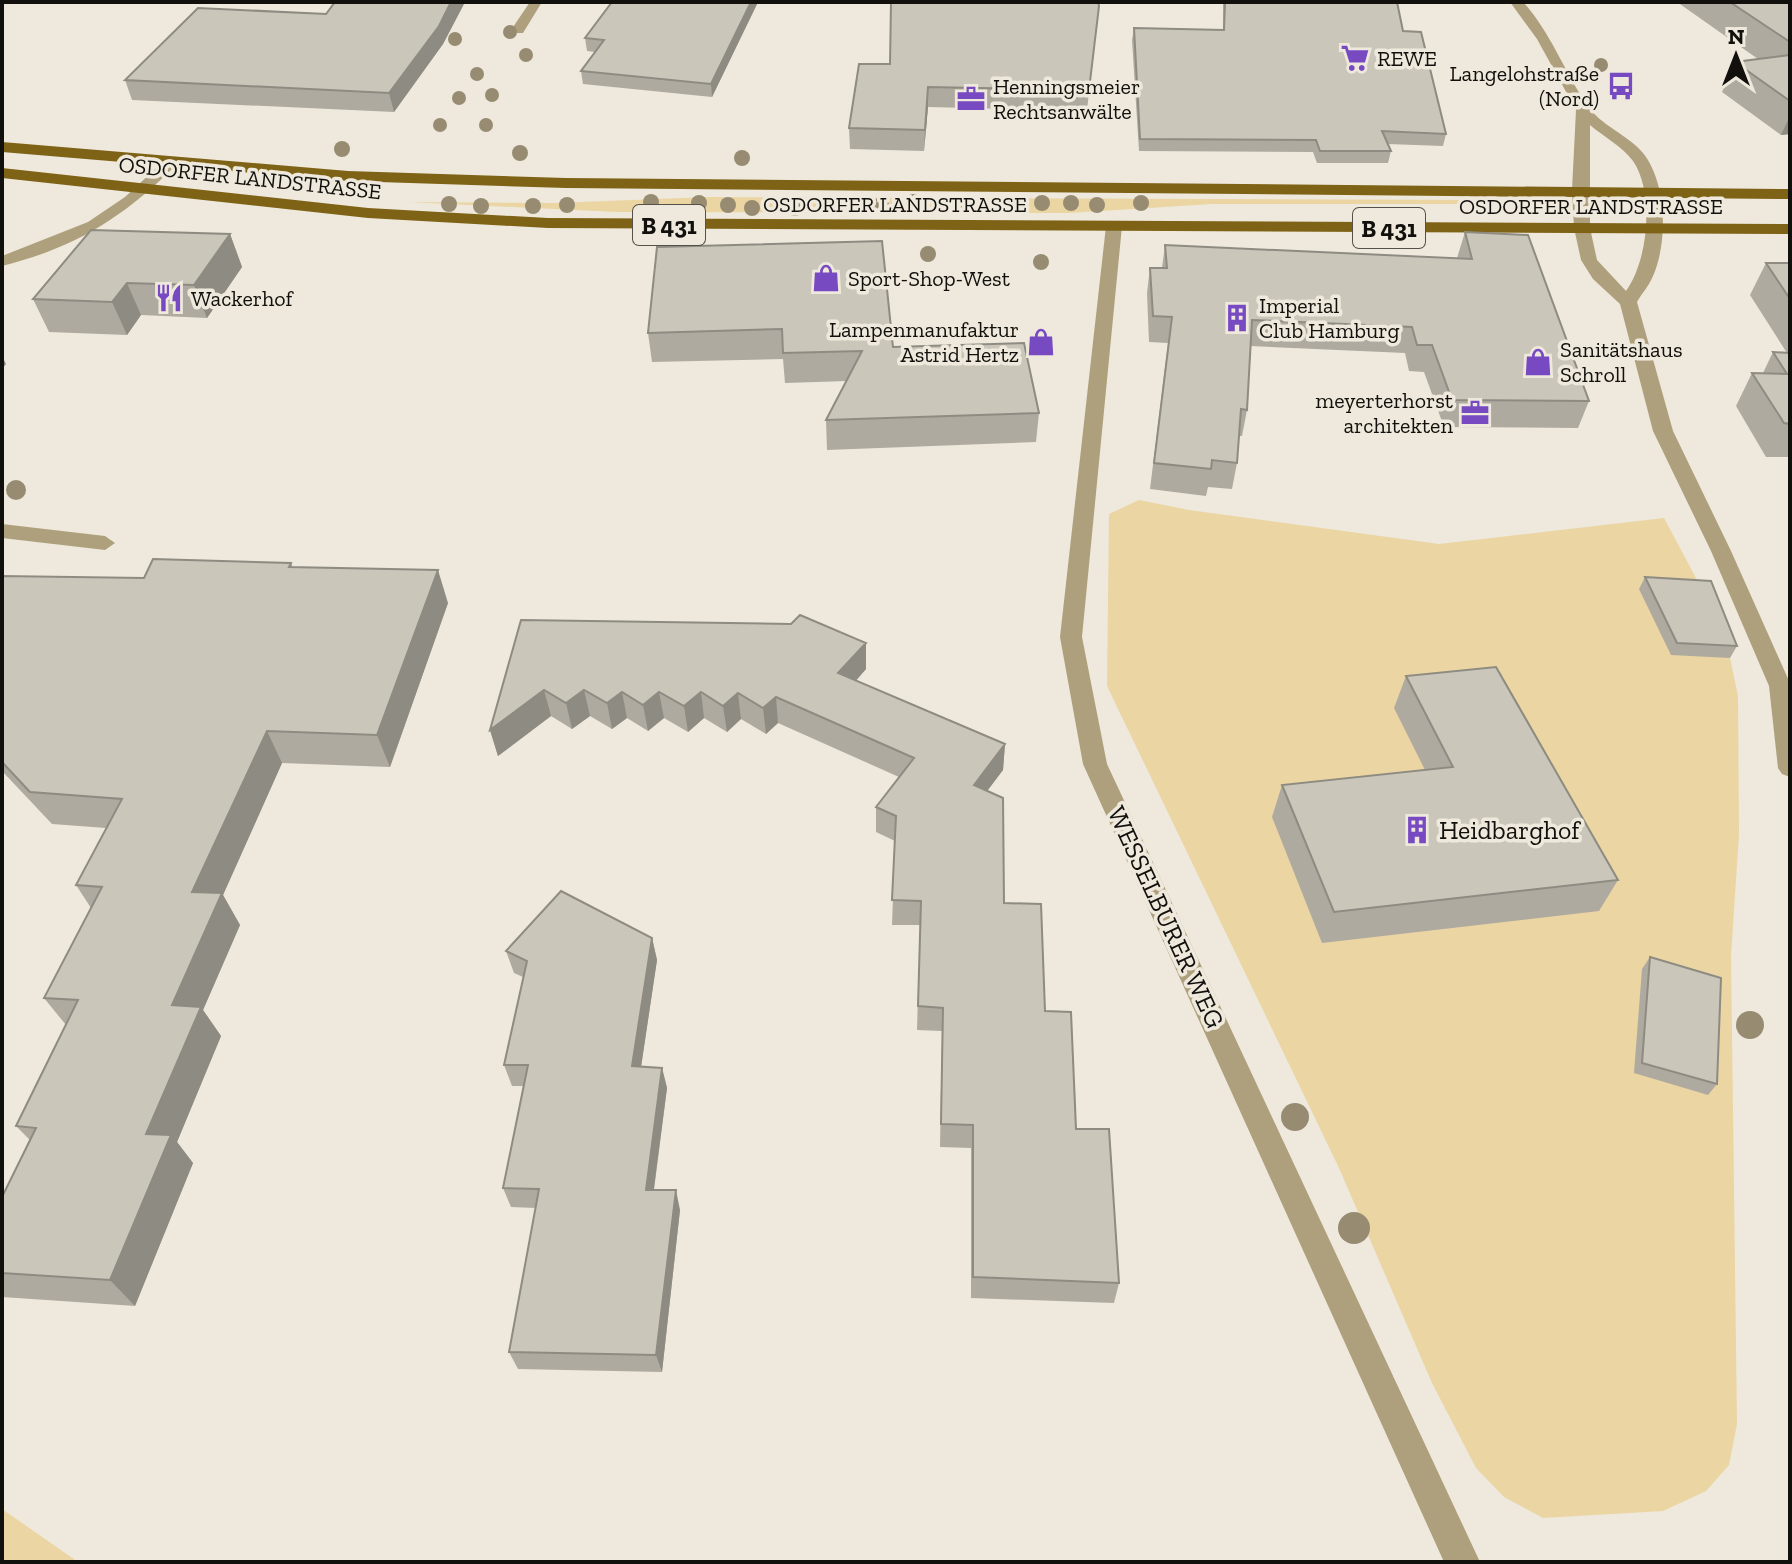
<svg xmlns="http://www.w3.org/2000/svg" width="1792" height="1564" font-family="'Zilla Slab',serif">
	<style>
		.green { fill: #ead5a3 }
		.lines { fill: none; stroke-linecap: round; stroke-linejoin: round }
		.minor { fill: #afa07d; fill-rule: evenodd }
		.major { fill: #7e6215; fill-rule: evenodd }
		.tree { fill: #978c72 }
		.wall { fill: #afaaa0 }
		.shaded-wall { fill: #8e8b82 }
		.building { fill: #cbc6ba; stroke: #8e8b82; stroke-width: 2 }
		.labels { text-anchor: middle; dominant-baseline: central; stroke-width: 7; stroke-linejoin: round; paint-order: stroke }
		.far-poi-label { font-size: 22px; fill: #12100c; stroke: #eee9dc; text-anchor: start }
		.far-street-label { font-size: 22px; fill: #12100c; stroke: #eee9dc }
		.shield { fill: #eee9dc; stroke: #54514a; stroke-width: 2 }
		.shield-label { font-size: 24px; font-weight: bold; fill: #12100c }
		.poi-label { font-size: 26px; fill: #12100c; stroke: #eee9dc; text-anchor: start }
		.street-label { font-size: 26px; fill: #12100c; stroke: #eee9dc }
	</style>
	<rect width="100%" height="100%" fill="#eee9dc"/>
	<path class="green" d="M 708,197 L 1468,200 L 1470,204 L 1212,204 L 1069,213 L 617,212 L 408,202 L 556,203 Z
		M 1139,500 L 1189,510 L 1439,544 L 1664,518 L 1704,593 L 1730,658 L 1738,696 L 1739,834 L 1731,956 L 1737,1424 L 1729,1465 L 1706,1491 L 1663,1511 L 1543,1518 L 1504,1497 L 1476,1468 L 1432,1383 L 1339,1168 L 1107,686 L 1109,514 Z
		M 2,1509 L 78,1562 L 2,1562 Z"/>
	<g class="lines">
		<path class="minor" d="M 530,2 L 542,2 L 523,33 L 513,33 L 511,30 Z
			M 1510,2 L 1523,2 C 1551,33 1564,71 1587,105 C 1601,126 1627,134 1643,153 C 1667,183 1668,242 1653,276 C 1649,286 1642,293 1637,302 L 1673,431 L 1731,551 L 1790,683 L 1790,777 L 1782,774 L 1778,768 L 1769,686 L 1711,551 L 1653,431 L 1620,304 L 1593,279 L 1581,260 L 1574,228 L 1572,190 L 1576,110 L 1537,39 ZM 1590,125 C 1604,137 1622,146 1633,161 C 1655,193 1648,261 1626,291 L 1597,260 L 1590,228 Z
			M 170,158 L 175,160 L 175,166 C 123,218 74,248 2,266 L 2,256 L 88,222 L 125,197 L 165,160 Z
			M 1114,221 L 1122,226 L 1082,637 L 1107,764 L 1480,1562 L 1444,1562 L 1083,764 L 1060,637 L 1106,226 Z
			M 2,524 L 105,536 L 115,543 L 105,550 L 2,538 Z"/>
		<path class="major" d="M 2,142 L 348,171 L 566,178 L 1790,189 L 1790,199 L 566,188 L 348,181 L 2,152 Z
			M 2,168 L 368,208 L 548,218 L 1790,224 L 1790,234 L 548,228 L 368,218 L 2,178 Z"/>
	</g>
	<g class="tree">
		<circle cx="510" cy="32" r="7"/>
		<circle cx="455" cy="39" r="7"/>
		<circle cx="526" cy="55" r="7"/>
		<circle cx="1601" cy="65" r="7"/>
		<circle cx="477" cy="74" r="7"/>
		<circle cx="492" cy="95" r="7"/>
		<circle cx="459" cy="98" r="7"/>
		<circle cx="440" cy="125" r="7"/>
		<circle cx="486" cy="125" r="7"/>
		<circle cx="342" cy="149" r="8"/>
		<circle cx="520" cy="153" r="8"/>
		<circle cx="742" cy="158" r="8"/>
		<circle cx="651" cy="202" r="8"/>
		<circle cx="913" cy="202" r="8"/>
		<circle cx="699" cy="203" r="8"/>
		<circle cx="1042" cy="203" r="8"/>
		<circle cx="1071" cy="203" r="8"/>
		<circle cx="1141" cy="203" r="8"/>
		<circle cx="449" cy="204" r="8"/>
		<circle cx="567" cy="205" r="8"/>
		<circle cx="728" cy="205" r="8"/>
		<circle cx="881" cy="205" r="8"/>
		<circle cx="969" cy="205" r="8"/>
		<circle cx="1097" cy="205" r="8"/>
		<circle cx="481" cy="206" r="8"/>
		<circle cx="533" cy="206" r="8"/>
		<circle cx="1002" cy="206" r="8"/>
		<circle cx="856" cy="207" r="8"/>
		<circle cx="752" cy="208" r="8"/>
		<circle cx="795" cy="208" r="8"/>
		<circle cx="928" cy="254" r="8"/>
		<circle cx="1041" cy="262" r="8"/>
		<circle cx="16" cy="490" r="10"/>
		<circle cx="1750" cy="1025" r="14"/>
		<circle cx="1295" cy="1117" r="14"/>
		<circle cx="1354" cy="1228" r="16"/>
	</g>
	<path class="wall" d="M 335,2 L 465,2 L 443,44 L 394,112 L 132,100 L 125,80 L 326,14 Z
		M 612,2 L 758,2 L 712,97 L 583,84 L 581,71 L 595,52 L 587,51 L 585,38 Z
		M 1098,2 L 1087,111 L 928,107 L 924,151 L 850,149 L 849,128 L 890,64 Z
		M 1223,2 L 1397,2 L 1403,31 L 1446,134 L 1443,146 L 1387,144 L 1391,151 L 1388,163 L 1317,163 L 1313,152 L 1139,151 L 1132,40 L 1134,28 L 1223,30 Z
		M 1677,2 L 1790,2 L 1790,134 L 1781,135 L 1722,92 L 1735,62 L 1758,59 Z
		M 1465,232 L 1589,401 L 1578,428 L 1444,427 L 1424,372 L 1409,371 L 1405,353 L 1250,346 L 1247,410 L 1242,436 L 1239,436 L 1237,463 L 1232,489 L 1208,487 L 1206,496 L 1150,489 L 1168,343 L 1149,342 L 1147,293 L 1150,268 L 1162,268 L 1165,245 L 1457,258 Z
		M 230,234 L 242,267 L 207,318 L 141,315 L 127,335 L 49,332 L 33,299 Z
		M 657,247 L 893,347 L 1039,413 L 1036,442 L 827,450 L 826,420 L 847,381 L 785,383 L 783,359 L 652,362 L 648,333 Z
		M 1766,263 L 1790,263 L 1790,457 L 1766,457 L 1736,406 L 1752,373 L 1763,373 L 1773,352 L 1787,353 L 1750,295 Z
		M 291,563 L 293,567 L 448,603 L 390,767 L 282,763 L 223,895 L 240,925 L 203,1010 L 221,1036 L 177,1142 L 193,1163 L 135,1306 L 2,1297 L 2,1197 L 30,1140 L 16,1126 L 66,1025 L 44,998 L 91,908 L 76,885 L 106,828 L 52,824 L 2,771 L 2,576 L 144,578 Z
		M 1645,577 L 1737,646 L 1730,658 L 1671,655 L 1639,589 Z
		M 521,620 L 866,643 L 866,669 L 856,681 L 1005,744 L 1003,770 L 987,791 L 1004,903 L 1045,1011 L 1076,1129 L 1119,1283 L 1114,1303 L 971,1298 L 971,1148 L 940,1147 L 942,1031 L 917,1030 L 920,925 L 892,925 L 895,841 L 876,832 L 876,807 L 899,777 L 778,723 L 766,734 L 741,719 L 727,732 L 704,718 L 688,732 L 664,718 L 648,731 L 627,718 L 612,729 L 590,716 L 572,729 L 551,716 L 498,756 L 490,730 Z
		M 1406,676 L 1618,880 L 1599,911 L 1322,943 L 1272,817 L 1282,785 L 1425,770 L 1394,708 Z
		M 652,938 L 657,960 L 641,1067 L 662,1068 L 667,1088 L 654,1190 L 680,1210 L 662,1372 L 518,1369 L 509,1352 L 536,1208 L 511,1207 L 503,1188 L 523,1086 L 512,1086 L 504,1065 L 523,977 L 514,973 L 506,951 Z
		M 1650,957 L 1717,1084 L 1708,1095 L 1634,1073 L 1642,969 Z"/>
	<path class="shaded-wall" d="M 451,2 L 465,2 L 443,44 L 394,112 L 389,93 Z
		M 751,2 L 758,2 L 712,97 L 711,84 Z
		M 928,87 L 928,107 L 924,151 L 925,130 Z
		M 1790,116 L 1790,134 L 1781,135 Z
		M 230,234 L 242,267 L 207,318 L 194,285 Z
		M 127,283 L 141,315 L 127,335 L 112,302 Z
		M 2,356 L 6,364 L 2,369 Z
		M 438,570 L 448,603 L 390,767 L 377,735 Z
		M 866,643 L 866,669 L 839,699 L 838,673 Z
		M 544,690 L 551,716 L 498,756 L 490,730 Z
		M 584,690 L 590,716 L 572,729 L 566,703 Z
		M 622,692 L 627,718 L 612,729 L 607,703 Z
		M 659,692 L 664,718 L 648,731 L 643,705 Z
		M 701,692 L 704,718 L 688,732 L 684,706 Z
		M 738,693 L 741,719 L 727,732 L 723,706 Z
		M 776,697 L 778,723 L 766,734 L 763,708 Z
		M 267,731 L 282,763 L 223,895 L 240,925 L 203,1010 L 221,1036 L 177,1142 L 193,1163 L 135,1306 L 110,1280 L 172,1005 L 192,892 Z
		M 1005,744 L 1003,770 L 972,811 L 974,785 Z
		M 652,938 L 657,960 L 638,1087 L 632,1066 Z
		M 662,1068 L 667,1088 L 651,1210 L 646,1190 Z
		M 676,1190 L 680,1210 L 662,1372 L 656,1355 Z"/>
	<path class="building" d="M 335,2 L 451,2 L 439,26 L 389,93 L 125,80 L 198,8 L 326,14 Z
		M 612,2 L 751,2 L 711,84 L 581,71 L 604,40 L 585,38 Z
		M 891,2 L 1098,2 L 1099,6 L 1089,90 L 928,87 L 925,130 L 849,128 L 859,64 L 890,64 Z
		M 1225,2 L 1397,2 L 1403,31 L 1421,32 L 1446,134 L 1382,131 L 1391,151 L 1320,151 L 1316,140 L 1140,139 L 1134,28 L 1224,30 Z
		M 1730,2 L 1790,2 L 1790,42 Z
		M 1790,55 L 1790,101 L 1735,62 Z
		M 91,230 L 230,234 L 194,285 L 127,283 L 112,302 L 33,299 Z
		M 1465,232 L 1528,235 L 1589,401 L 1452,400 L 1432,345 L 1417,345 L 1412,327 L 1252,320 L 1247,410 L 1241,409 L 1237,463 L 1212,460 L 1211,469 L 1154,463 L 1172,317 L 1153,316 L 1150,268 L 1167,268 L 1165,245 L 1472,259 Z
		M 882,241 L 893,347 L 1024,343 L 1039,413 L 826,420 L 862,351 L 783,353 L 782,329 L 648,333 L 657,247 Z
		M 1766,263 L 1790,263 L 1790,299 Z
		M 1773,352 L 1790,353 L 1790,424 L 1784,423 L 1752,373 L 1787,374 Z
		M 153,559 L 291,563 L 289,567 L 438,570 L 377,735 L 267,731 L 192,892 L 222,893 L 172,1005 L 201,1007 L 146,1134 L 171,1135 L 110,1280 L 2,1273 L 2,1197 L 36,1128 L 16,1126 L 78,1000 L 44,998 L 102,887 L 76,885 L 122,799 L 30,792 L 2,762 L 2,576 L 144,578 Z
		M 1645,577 L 1711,581 L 1737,646 L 1677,643 Z
		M 800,615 L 866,643 L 838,673 L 1005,744 L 974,785 L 1003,798 L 1004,903 L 1041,904 L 1045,1011 L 1071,1012 L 1076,1129 L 1109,1129 L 1119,1283 L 973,1277 L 973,1125 L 941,1124 L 943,1008 L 918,1006 L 921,901 L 892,900 L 896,816 L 876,807 L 914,758 L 776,697 L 763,708 L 738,693 L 723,706 L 701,692 L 684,706 L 659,692 L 643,705 L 622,692 L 607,703 L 584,690 L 566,703 L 544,690 L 490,730 L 521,620 L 791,624 Z
		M 1496,667 L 1618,880 L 1334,912 L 1282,785 L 1453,767 L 1406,676 Z
		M 561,891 L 652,938 L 632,1066 L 662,1068 L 646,1190 L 676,1190 L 656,1355 L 509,1352 L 539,1189 L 503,1188 L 528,1065 L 504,1065 L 527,961 L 506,951 Z
		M 1650,957 L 1721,978 L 1717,1084 L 1642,1063 Z"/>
	<defs>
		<symbol id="supermarket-bare" viewBox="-9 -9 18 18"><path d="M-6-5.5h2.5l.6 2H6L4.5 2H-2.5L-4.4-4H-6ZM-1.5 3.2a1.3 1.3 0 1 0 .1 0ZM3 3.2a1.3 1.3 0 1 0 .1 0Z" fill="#774ac2" stroke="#eee9dc" stroke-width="2.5" paint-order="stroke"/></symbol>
		<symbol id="bus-bare" viewBox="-9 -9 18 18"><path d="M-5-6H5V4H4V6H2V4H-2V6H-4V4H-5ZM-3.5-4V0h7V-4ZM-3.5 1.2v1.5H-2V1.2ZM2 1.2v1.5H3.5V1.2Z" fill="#774ac2" stroke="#eee9dc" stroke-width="2.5" paint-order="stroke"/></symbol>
		<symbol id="office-bare" viewBox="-9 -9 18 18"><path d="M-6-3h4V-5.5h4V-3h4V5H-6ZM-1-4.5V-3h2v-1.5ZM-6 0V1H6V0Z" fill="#774ac2" stroke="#eee9dc" stroke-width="2.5" paint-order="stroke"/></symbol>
		<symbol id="shop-bare" viewBox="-9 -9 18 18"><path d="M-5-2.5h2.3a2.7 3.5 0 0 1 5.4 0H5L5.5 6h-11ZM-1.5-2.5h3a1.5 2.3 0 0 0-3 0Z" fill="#774ac2" stroke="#eee9dc" stroke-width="2.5" paint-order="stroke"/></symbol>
		<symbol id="restaurant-bare" viewBox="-9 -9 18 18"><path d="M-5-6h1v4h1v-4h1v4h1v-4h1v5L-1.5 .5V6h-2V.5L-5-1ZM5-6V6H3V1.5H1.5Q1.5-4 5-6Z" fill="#774ac2" stroke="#eee9dc" stroke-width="2.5" paint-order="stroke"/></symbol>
		<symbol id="building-bare" viewBox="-9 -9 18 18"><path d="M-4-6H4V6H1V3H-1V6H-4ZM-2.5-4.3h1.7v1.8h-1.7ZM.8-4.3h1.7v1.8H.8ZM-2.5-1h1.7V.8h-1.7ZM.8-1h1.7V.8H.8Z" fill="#774ac2" stroke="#eee9dc" stroke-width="2.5" paint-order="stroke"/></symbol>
	</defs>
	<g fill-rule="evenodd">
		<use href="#supermarket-bare" x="1335" y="38" width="40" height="40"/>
		<use href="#bus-bare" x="1601" y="66" width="40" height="40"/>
		<use href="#office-bare" x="951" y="79" width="40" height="40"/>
		<use href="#shop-bare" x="806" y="258" width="40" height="40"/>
		<use href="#restaurant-bare" x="149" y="278" width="40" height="40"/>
		<use href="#building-bare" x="1217" y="298" width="40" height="40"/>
		<use href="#shop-bare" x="1021" y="322" width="40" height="40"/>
		<use href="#shop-bare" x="1518" y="342" width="40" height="40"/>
		<use href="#office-bare" x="1455" y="393" width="40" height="40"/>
		<use href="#building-bare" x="1397" y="810" width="40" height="40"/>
	</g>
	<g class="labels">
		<g class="far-poi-label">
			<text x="1377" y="58">REWE</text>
			<text x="1599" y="73" text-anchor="end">Langelohstraße<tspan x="1599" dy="25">(Nord)</tspan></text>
			<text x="993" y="86">Henningsmeier<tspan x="993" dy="25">Rechtsanwälte</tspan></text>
			<text x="848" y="278">Sport-Shop-West</text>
			<text x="191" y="298">Wackerhof</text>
			<text x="1259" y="305">Imperial<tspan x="1259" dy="25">Club Hamburg</tspan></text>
			<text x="1019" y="329" text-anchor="end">Lampenmanufaktur<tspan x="1019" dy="25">Astrid Hertz</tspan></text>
			<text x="1560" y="349">Sanitätshaus<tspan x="1560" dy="25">Schroll</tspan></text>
			<text x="1453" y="400" text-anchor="end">meyerterhorst<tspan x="1453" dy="25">architekten</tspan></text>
		</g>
		<g class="far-street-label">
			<text transform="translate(250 178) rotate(6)">OSDORFER LANDSTRASSE</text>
			<text x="895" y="204">OSDORFER LANDSTRASSE</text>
			<text x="1591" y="206">OSDORFER LANDSTRASSE</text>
		</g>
		<g class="shield">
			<rect x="633" y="205" width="72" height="40" rx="6"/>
			<rect x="1353" y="208" width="72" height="40" rx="6"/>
		</g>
		<g class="shield-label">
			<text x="669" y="225">B 431</text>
			<text x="1389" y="228">B 431</text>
		</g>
		<g class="poi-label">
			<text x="1439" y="830">Heidbarghof</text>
		</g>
		<g class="street-label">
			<text transform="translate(1166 917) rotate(65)">WESSELBURER WEG</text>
		</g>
	</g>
	<rect width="1792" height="1564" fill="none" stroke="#12100c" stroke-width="8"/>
	<g transform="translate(1736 56)" stroke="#eee9dc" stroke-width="6" paint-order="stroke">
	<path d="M0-6L14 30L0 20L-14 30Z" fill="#12100c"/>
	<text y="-12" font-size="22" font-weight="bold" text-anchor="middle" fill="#12100c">N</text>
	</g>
</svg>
